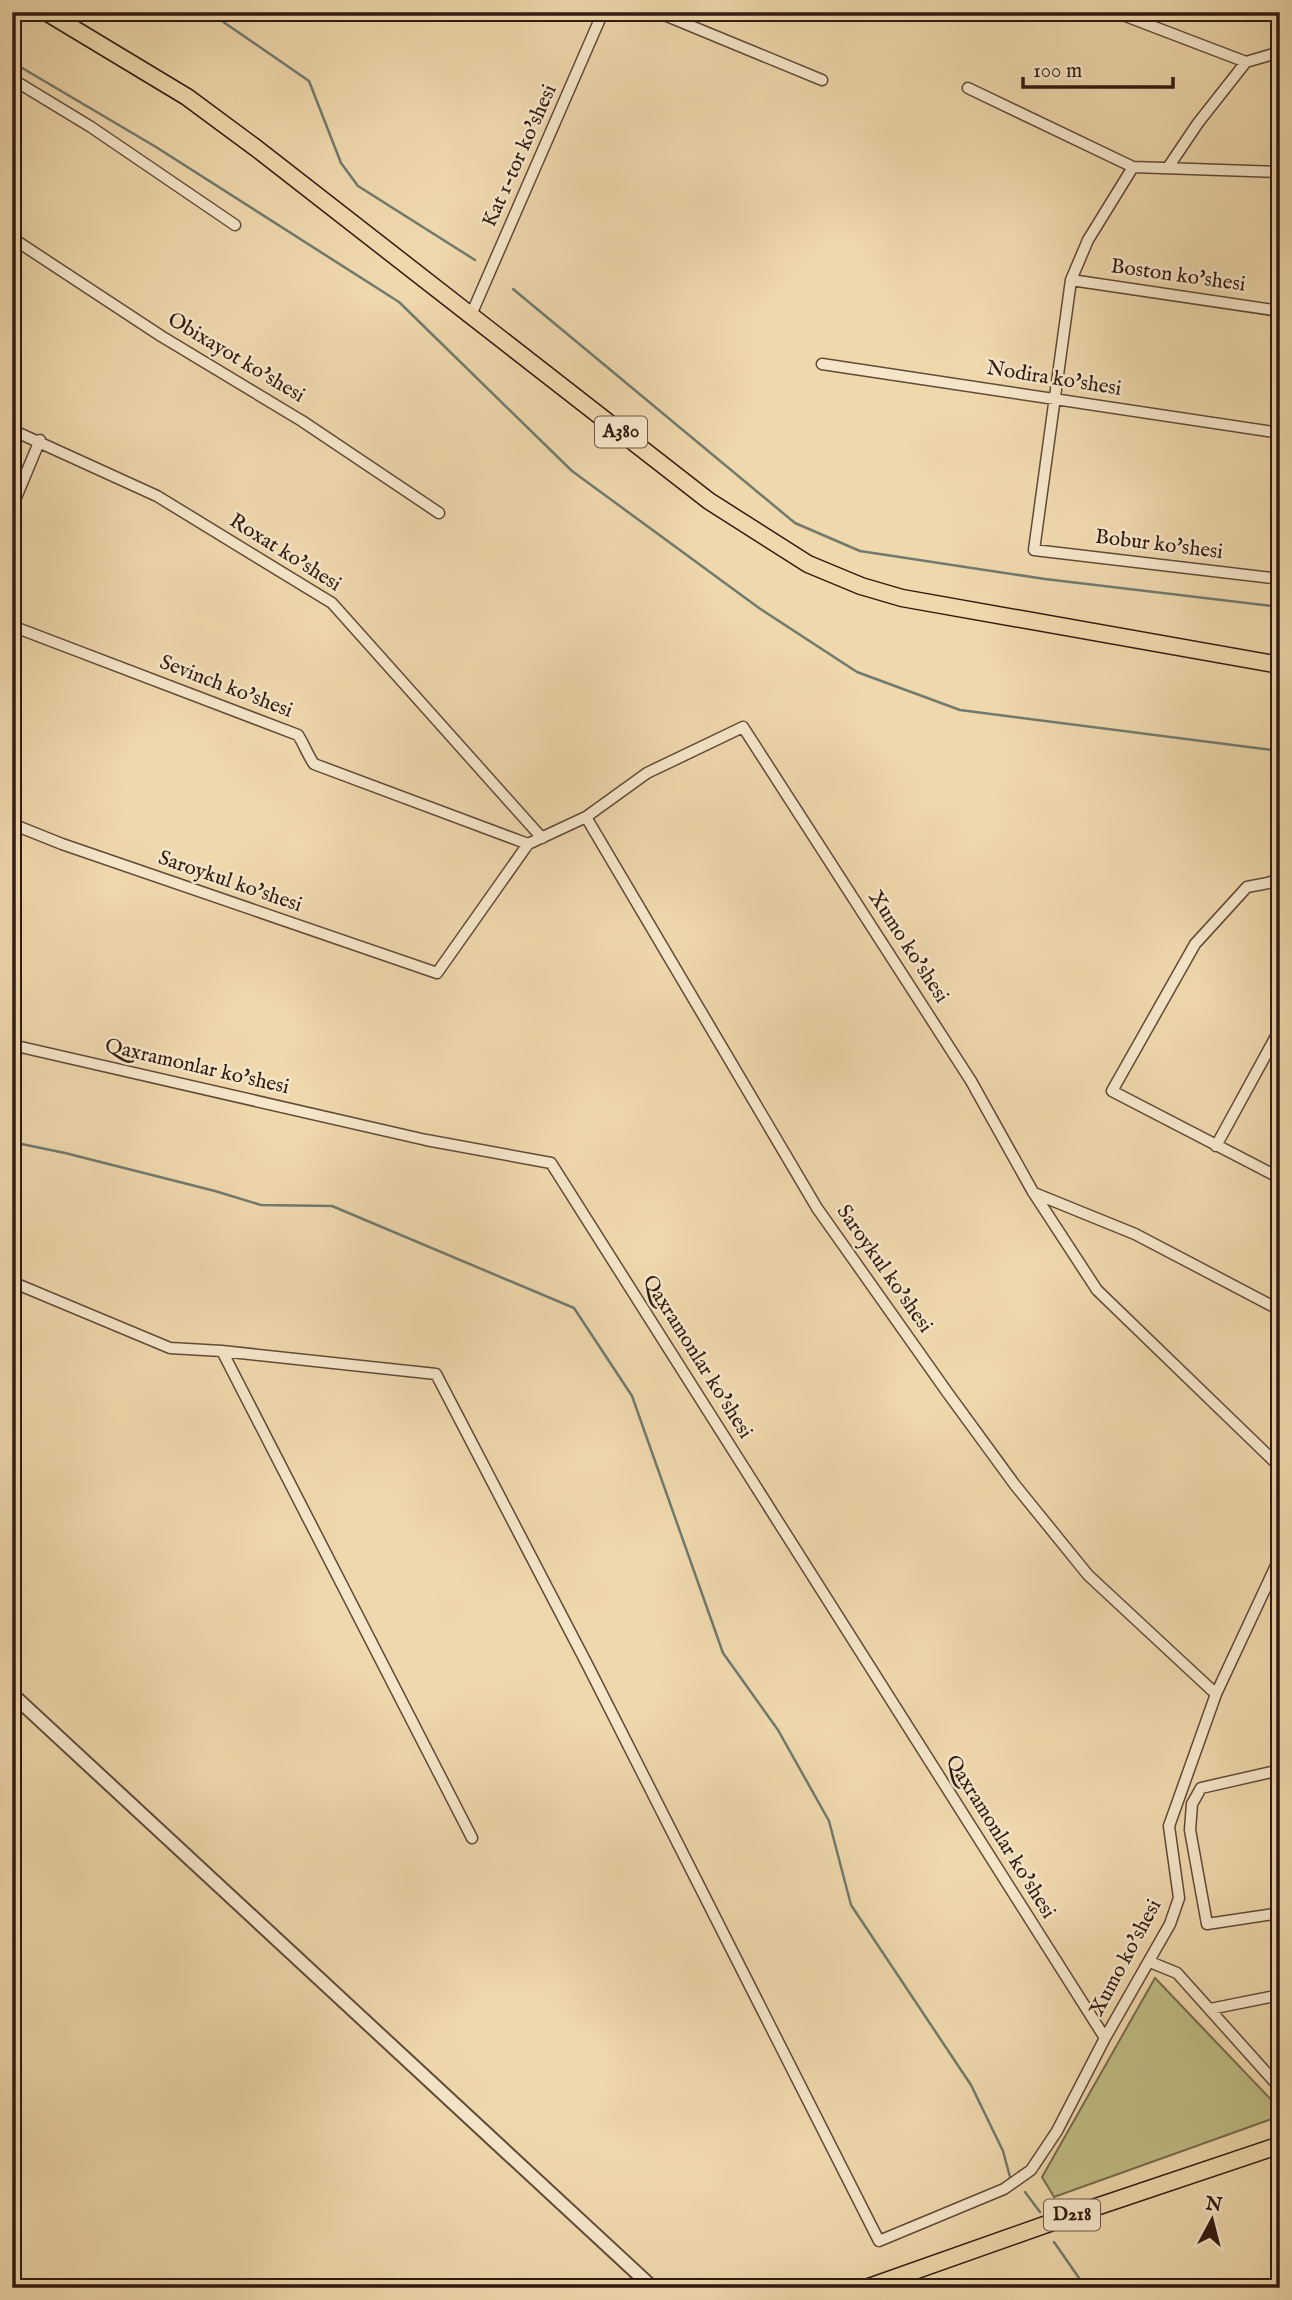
<svg xmlns="http://www.w3.org/2000/svg" width="1292" height="2300" font-family="'IM FELL English',serif">
	<style>
		.green { fill: #bfbd86; stroke: #786c4c; stroke-width: 2 }
		.lines { fill: none; stroke-linecap: round; stroke-linejoin: round }
		.stream { stroke: #707a6d; stroke-width: 2.5 }
		.minor-casing { stroke: #604a38; stroke-width: 13 }
		.tertiary-casing { stroke: #604a38; stroke-width: 16 }
		.primary-casing { stroke: #311a11; stroke-width: 19 }
		.trunk-casing { stroke: #311a11; stroke-width: 19 }
		.minor { stroke: #f5e6c9; stroke-width: 10 }
		.tertiary { stroke: #f5e6c9; stroke-width: 12 }
		.primary { stroke: #efd8ac; stroke-width: 16 }
		.trunk { stroke: #efd8ac; stroke-width: 16 }
		.labels { text-anchor: middle; dominant-baseline: central; stroke-width: 5; stroke-linejoin: round; paint-order: stroke }
		.shield { fill: #f5e6c9; stroke: #6c5748; stroke-width: 2 }
		.shield-label { font-size: 19px; font-weight: bold; fill: #311a11 }
		.street-label { font-size: 21px; fill: #311a11; stroke: #f5e6c9 }
	</style>
	<rect width="100%" height="100%" fill="#efd8ac"/>
	<filter id="stains"><feTurbulence type="fractalNoise" baseFrequency=".00286" numOctaves="4"/><feColorMatrix values="0 0 0 0 .2 0 0 0 0 .09 0 0 0 0 .02 0 0 0 .5 -.17"/></filter>
	<radialGradient id="worn" r=".72"><stop offset=".6" stop-color="#630" stop-opacity="0"/><stop offset="1" stop-color="#630" stop-opacity=".3"/></radialGradient>
	<path class="green" d="M 1155,1978 L 1280,2109 L 1280,2116 L 1054,2197 L 1042,2177 Z"/>
	<g class="lines">
		<path class="stream" d="M 209,12 L 309,81 L 341,163 L 358,186 L 475,260
			M 12,62 L 156,147 L 399,302 L 572,471 L 759,608 L 857,672 L 960,710 L 1280,751
			M 513,289 L 795,523 L 860,551 L 1045,579 L 1280,607
			M 12,1142 L 65,1153 L 215,1191 L 261,1205 L 332,1206 L 574,1308 L 632,1396 L 723,1653 L 778,1730 L 829,1821 L 851,1905 L 971,2085 L 1003,2151 L 1010,2177
			M 1025,2192 L 1040,2212
			M 1054,2242 L 1086,2288"/>
		<defs>
			<path id="minor" d="M 657,12 L 822,80
				M 1115,12 L 1246,62 L 1280,52
				M 12,79 L 91,127 L 235,225
				M 968,88 L 1133,167 L 1280,172
				M 1169,166 L 1198,123 L 1246,62
				M 1133,167 L 1088,240 L 1071,280 L 1034,550 L 1280,579
				M 12,238 L 161,336 L 302,421 L 439,513
				M 1071,280 L 1280,311
				M 471,315 L 603,12
				M 822,364 L 1280,433
				M 12,430 L 157,496 L 332,603 L 542,838
				M 12,507 L 40,440
				M 12,626 L 298,735 C 304,744 307,754 314,764 L 528,844
				M 586,817 L 817,1208 L 947,1392 L 1015,1485 L 1088,1575 L 1216,1694
				M 12,824 L 62,844 L 437,973 L 528,844 L 586,817 L 647,773 L 743,727 L 971,1081 L 1033,1192 L 1097,1290 L 1280,1467
				M 1280,878 L 1268,883 L 1247,887 L 1195,944 L 1112,1091 L 1280,1178
				M 12,1045 L 426,1140 L 551,1163 L 1105,2038
				M 1216,1146 L 1280,1029
				M 1034,1193 L 1135,1234 L 1280,1310
				M 12,1282 L 170,1348 L 222,1351 L 436,1374 L 588,1666 L 879,2241 L 1004,2189 L 1031,2170 L 1057,2131 L 1105,2038 L 1170,1924 L 1179,1898 L 1169,1826 L 1216,1694 L 1280,1557
				M 222,1351 L 472,1838
				M 1280,1770 L 1201,1788 L 1192,1804 L 1190,1830 L 1207,1924 L 1280,1913
				M 1150,1962 L 1177,1973 L 1280,2088
				M 1210,2009 L 1280,1995"/>
			<path id="tertiary" d="M 12,1694 L 653,2288"/>
			<path id="primary" d="M 866,2288 L 1081,2212 L 1280,2145"/>
			<path id="trunk" d="M 46,12 L 187,97 L 256,148 L 709,501 L 808,564 L 861,586 L 902,598 L 1280,665"/>
		</defs>
		<use href="#minor" class="minor-casing"/>
		<use href="#tertiary" class="tertiary-casing"/>
		<use href="#primary" class="primary-casing"/>
		<use href="#trunk" class="trunk-casing"/>
		<use href="#minor" class="minor"/>
		<use href="#tertiary" class="tertiary"/>
		<use href="#primary" class="primary"/>
		<use href="#trunk" class="trunk"/>
	</g>
	<g class="labels">
		<g class="shield">
			<rect x="595" y="416.5" width="52" height="31" rx="5"/>
			<rect x="1044" y="2199.5" width="56" height="31" rx="5"/>
		</g>
		<g class="shield-label">
			<text x="621" y="432">A380</text>
			<text x="1072" y="2215">D218</text>
		</g>
		<g class="street-label">
			<text transform="translate(520 156) rotate(-66)">Kat 1-tor ko'shesi</text>
			<text transform="translate(1178 276) rotate(8)">Boston ko'shesi</text>
			<text transform="translate(236 358) rotate(31)">Obixayot ko'shesi</text>
			<text transform="translate(1054 379) rotate(9)">Nodira ko'shesi</text>
			<text transform="translate(1159 545) rotate(7)">Bobur ko'shesi</text>
			<text transform="translate(285 553) rotate(32)">Roxat ko'shesi</text>
			<text transform="translate(226 687) rotate(21)">Sevinch ko'shesi</text>
			<text transform="translate(230 882) rotate(19)">Saroykul ko'shesi</text>
			<text transform="translate(908 947) rotate(57)">Xumo ko'shesi</text>
			<text transform="translate(197 1067) rotate(13)">Qaxramonlar ko'shesi</text>
			<text transform="translate(884 1269) rotate(55)">Saroykul ko'shesi</text>
			<text transform="translate(697 1357) rotate(58)">Qaxramonlar ko'shesi</text>
			<text transform="translate(1000 1837) rotate(58)">Qaxramonlar ko'shesi</text>
			<text transform="translate(1126 1958) rotate(-62)">Xumo ko'shesi</text>
		</g>
	</g>
	<rect width="1292" height="2300" fill="none" stroke="#efd8ac" stroke-width="42"/>
	<rect x="14" y="14" width="1264" height="2272" fill="none" stroke="#311a11" stroke-width="3.5"/>
	<rect x="21" y="21" width="1250" height="2258" fill="none" stroke="#311a11" stroke-width="2"/>
	<g transform="translate(1212 2220) rotate(7)" stroke="#f5e6c9" stroke-width="5" paint-order="stroke">
	<path d="M0-5L12 26L0 18L-12 26Z" fill="#311a11"/>
	<text y="-10" font-size="19" font-weight="bold" text-anchor="middle" fill="#311a11">N</text>
	</g>
	<path d="M1023 77v10h150v-10" fill="none" stroke="#311a11" stroke-width="3.5"/>
	<text x="1033" y="77" font-size="21" fill="#311a11" stroke="#f5e6c9" stroke-width="5" paint-order="stroke">100 m</text>
	<rect width="100%" height="100%" filter="url(#stains)"/>
	<rect width="100%" height="100%" fill="url(#worn)"/>
</svg>
